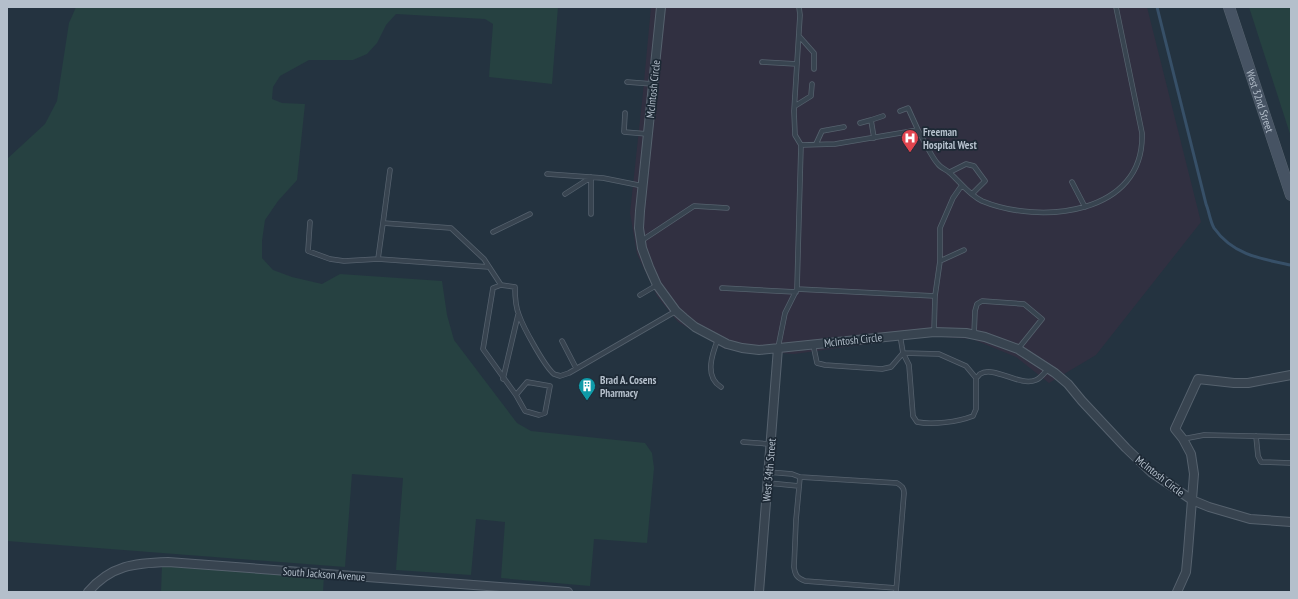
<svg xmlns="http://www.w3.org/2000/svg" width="1298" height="599" font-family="'PT Sans Narrow',sans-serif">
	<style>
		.medical { fill: #313041 }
		.green { fill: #264141 }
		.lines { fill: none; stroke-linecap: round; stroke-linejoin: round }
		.stream { stroke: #375068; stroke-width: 3 }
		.service-casing { stroke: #56626e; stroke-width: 5.5 }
		.minor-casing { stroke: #56626e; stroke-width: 10 }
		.secondary-casing { stroke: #56626e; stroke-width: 12 }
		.service { stroke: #384450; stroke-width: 4 }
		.minor { stroke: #384450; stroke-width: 8 }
		.secondary { stroke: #465363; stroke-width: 11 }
		.labels { text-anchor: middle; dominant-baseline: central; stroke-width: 3.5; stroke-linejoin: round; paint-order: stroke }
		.street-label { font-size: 11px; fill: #b4bfcb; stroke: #1d2935 }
		.poi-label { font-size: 11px; font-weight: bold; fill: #b4bfcb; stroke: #1d2935; text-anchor: start }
	</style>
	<rect width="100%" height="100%" fill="#243340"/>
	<path class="medical" d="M 651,7 L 1147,7 L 1201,222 L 1096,355 L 1049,383 L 1016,357 L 972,339 L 929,336 L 794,354 L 725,349 L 678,322 L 657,296 L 637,254 L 630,213 L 643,92 Z"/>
	<path class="green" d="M 76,7 L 558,7 L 552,84 L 489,77 L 493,24 L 485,19 L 396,14 L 386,25 L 377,43 L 367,54 L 353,60 L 309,60 L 280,76 L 273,87 L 272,99 L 282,103 L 305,104 L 297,180 L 278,201 L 265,220 L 262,241 L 262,258 L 273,270 L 292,277 L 322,284 L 340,274 L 442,281 L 447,315 L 454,340 L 517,423 L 531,431 L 645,443 L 652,453 L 654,468 L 647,543 L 594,539 L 590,586 L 501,578 L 505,522 L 476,519 L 471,575 L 396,570 L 403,478 L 352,474 L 345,567 L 7,541 L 7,159 L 45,124 L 57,101 L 69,23 Z
		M 1249,7 L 1291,7 L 1291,137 Z
		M 162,565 L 324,576 L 323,592 L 161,592 Z"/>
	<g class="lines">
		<path class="stream" d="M 1157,7 L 1206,204 C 1209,211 1210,221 1214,228 C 1233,255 1261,259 1291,265"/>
		<defs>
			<path id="service" d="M 799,36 L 814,53 L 814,69
				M 762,62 L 797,64
				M 627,82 L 653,84
				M 795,106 L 811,96 L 812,84
				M 900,111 L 908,108 L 918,130
				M 625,113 L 624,132 L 648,134
				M 860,123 L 871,120
				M 874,138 L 871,120 L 883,116
				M 816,144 L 822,131 L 844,127
				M 801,145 L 835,144 L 918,130 C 923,139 932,158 938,164 C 941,168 947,170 950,173 C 960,182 969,195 982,201 C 1040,225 1145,215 1142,133 L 1116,7
				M 950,172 L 966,164 L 974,166 L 985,181 L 972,194
				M 547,174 L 603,178 L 643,186
				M 591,177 L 591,214
				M 1072,182 L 1085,207
				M 565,194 L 590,178
				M 310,222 L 308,251 L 330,259 L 344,261 L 378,259
				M 383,223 L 390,170
				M 493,232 L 530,214
				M 641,241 L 694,206 L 727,208
				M 940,261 L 964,250
				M 489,267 L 378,259 L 383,223 L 451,228 L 484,259 L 501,285
				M 722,288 L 796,292
				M 797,289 L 935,296
				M 640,295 L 657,285
				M 934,332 L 935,296 L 940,261 L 940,228 L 953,198 L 962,185
				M 974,335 L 975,311 L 977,304 L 982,301 L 1024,304 L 1042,319 L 1018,349
				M 718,339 C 712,354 704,377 721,387
				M 562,341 L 576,368
				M 813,344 L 817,363 L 825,365 L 882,369 L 891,367 L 903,353 L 900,335
				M 778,348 L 785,313 L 797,289 L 801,145 L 795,135 L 794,111 L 800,15 L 799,7
				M 903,353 L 939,354 L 966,366 L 976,378 L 976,409 L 973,416 C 958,422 932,425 917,422 L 913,416 L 909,365 Z
				M 976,378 C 978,377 979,375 980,374 C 994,365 1019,387 1036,380 C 1041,378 1045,372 1048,369
				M 503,379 L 518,315
				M 516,395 L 527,382 L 550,386 L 545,413 L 539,415 L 525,411 L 516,395 L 483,349 L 493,288 L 501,285 L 515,287 C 515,296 515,306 519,315 C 523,327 545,367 554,374 C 556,375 558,375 560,376 L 569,373 L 676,311
				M 1256,436 L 1258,456 L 1261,462 L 1291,463
				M 1183,439 L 1204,435 L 1291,437
				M 743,442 L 770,444
				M 768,472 L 792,474 L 800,477
				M 768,483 L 799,486
				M 896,592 L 904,493 C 904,488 902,486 897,483 L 800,477 L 796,520 L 794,567 C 795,575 797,578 805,581 L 896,588"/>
			<path id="minor" d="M 661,7 L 640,211 L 639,228 L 642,248 L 649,267 L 657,285 L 676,311 L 684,318 L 695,327 L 727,344 L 742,348 L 759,350 L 934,332 L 966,333 L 985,337 L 1018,349 L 1055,373 L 1068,384 L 1082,401 L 1126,448 L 1151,472 L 1192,500 L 1209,507 L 1250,519 L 1291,522
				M 88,592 C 111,565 135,563 168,562 L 568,592
				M 759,592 L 778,348
				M 1177,592 L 1186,572 L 1188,551 L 1194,474 L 1191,454 L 1183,439 L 1175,429 L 1198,379 L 1234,383 L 1248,383 L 1291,375"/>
			<g id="secondary">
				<path id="s1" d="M 1229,7 L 1291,195"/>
			</g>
		</defs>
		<use href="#service" class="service-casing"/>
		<use href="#minor" class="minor-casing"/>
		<use href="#secondary" class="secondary-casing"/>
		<use href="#service" class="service"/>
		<use href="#minor" class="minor"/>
		<use href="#secondary" class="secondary"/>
	</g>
	<defs>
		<symbol id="hospital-pin" viewBox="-11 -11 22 30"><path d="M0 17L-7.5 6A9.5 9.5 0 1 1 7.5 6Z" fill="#e0444e" stroke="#1d2935"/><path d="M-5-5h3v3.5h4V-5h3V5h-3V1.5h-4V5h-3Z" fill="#fff"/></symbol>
		<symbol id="building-pin" viewBox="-11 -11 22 30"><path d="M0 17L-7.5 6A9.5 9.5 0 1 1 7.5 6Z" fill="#0f9aa8" stroke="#1d2935"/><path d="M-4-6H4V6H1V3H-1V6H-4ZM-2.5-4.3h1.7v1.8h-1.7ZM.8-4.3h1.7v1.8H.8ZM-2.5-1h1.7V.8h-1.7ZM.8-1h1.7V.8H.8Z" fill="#fff"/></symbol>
	</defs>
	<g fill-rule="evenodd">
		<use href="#hospital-pin" x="900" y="128" width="20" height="27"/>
		<use href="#building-pin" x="577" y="376" width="20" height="27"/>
	</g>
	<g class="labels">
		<g class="street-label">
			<text transform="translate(653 89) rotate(-84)">McIntosh Circle</text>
			<text stroke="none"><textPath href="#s1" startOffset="99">West 32nd Street</textPath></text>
			<text transform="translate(853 340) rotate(-6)">McIntosh Circle</text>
			<text transform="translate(769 470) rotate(-85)">West 34th Street</text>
			<text transform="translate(1160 476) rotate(38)">McIntosh Circle</text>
			<text transform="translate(324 574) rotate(4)">South Jackson Avenue</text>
		</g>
		<g class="poi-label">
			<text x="923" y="132">Freeman<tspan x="923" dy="13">Hospital West</tspan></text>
			<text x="600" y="380">Brad A. Cosens<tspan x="600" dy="13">Pharmacy</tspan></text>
		</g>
	</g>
	<rect width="1298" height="599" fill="none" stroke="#b4bfcb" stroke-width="16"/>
</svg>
